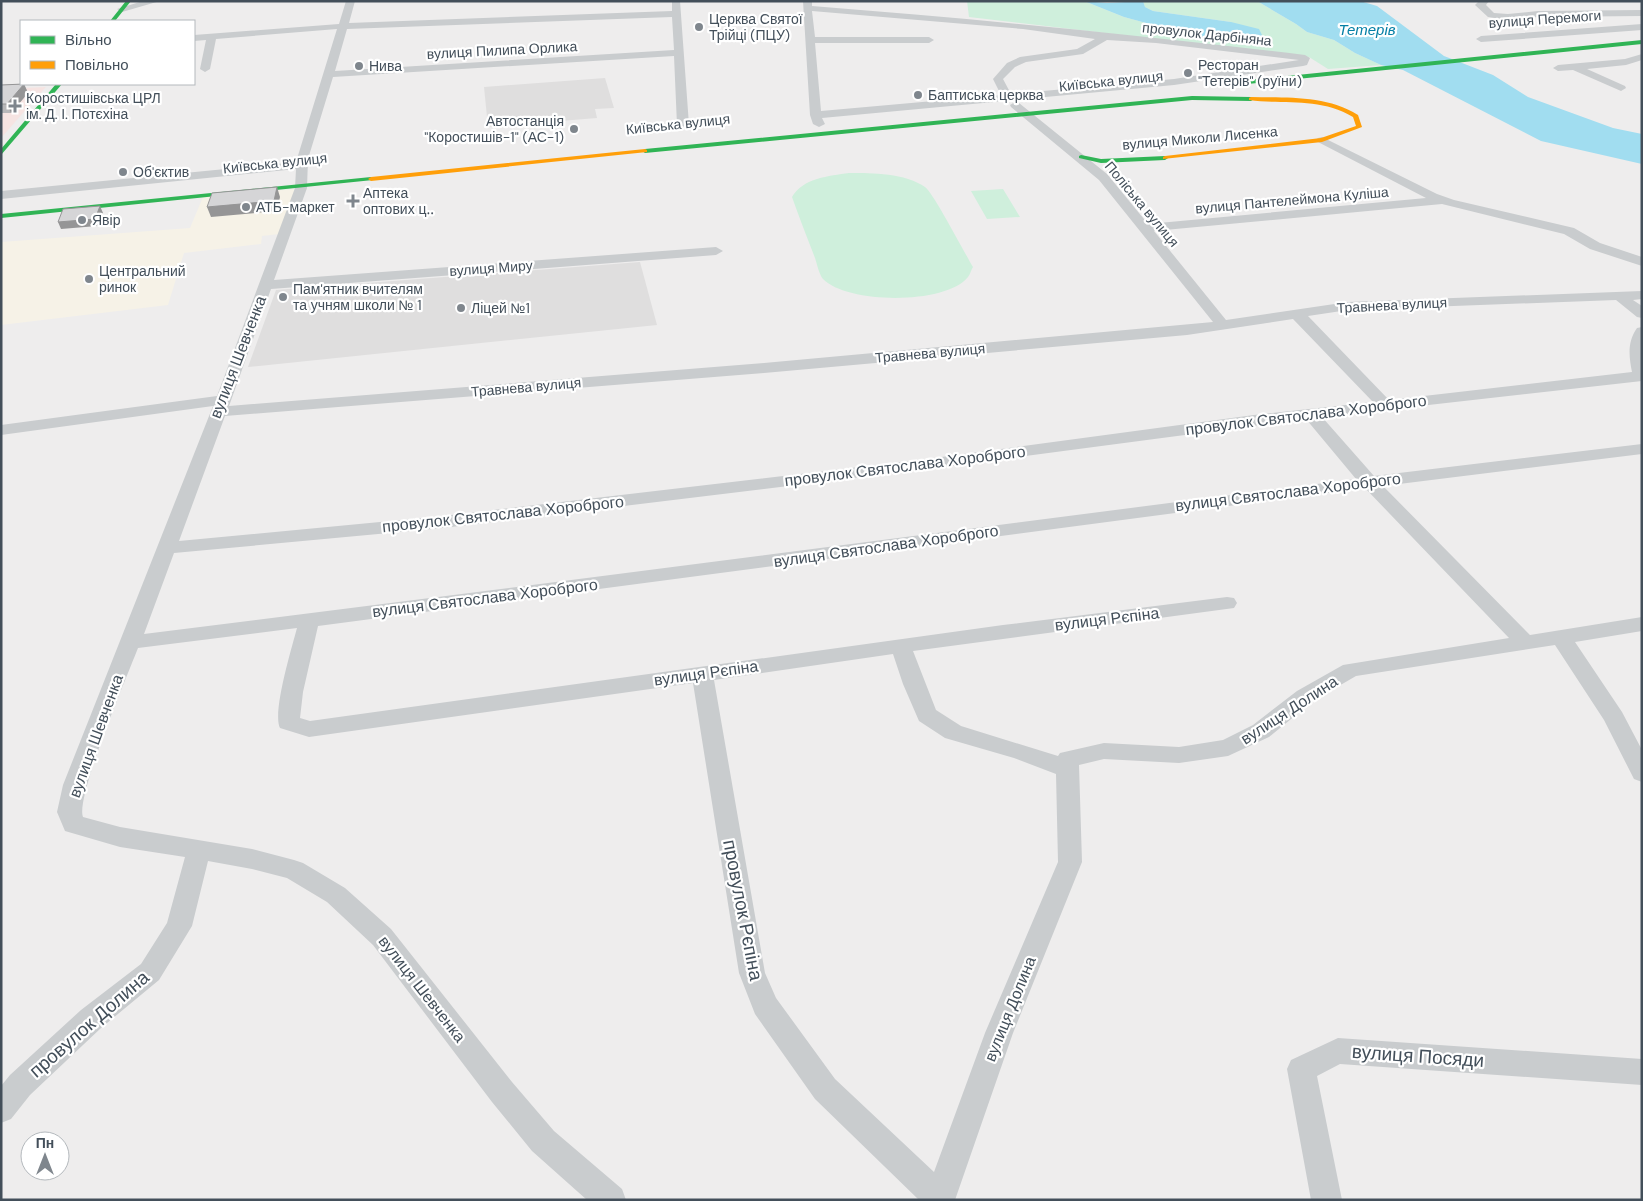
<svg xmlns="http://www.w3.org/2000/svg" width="1643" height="1201" font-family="'DM Sans',sans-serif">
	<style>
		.commercial { fill: #f6f2e7 }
		.education { fill: #dfdede }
		.medical { fill: #f6e4e2 }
		.green { fill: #cfefdc }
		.water { fill: #a1ddf0 }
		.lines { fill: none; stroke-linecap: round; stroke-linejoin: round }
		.street { fill: #c9ccce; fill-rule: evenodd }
		.fast { fill: #30b455; fill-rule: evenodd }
		.slow { fill: #ff9f0a; fill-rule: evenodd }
		.wall { fill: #b7b7b9 }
		.shaded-wall { fill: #959596 }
		.building { fill: #d5d5d7; stroke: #959596 }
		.poi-dot { fill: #7f868d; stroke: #fff; stroke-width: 2 }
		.labels { text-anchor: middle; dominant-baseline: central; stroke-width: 4.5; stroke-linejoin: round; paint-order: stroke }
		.far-poi-label { font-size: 14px; fill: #434f5a; stroke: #fff; text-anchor: start }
		.far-street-label { font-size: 14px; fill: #434f5a; stroke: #fff }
		.far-water-label { font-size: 15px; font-style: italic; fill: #047fa5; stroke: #fff }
		.street-label { font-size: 16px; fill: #434f5a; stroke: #fff }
		.near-street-label { font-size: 19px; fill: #434f5a; stroke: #fff }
	</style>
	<rect width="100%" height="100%" fill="#eeeded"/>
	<path class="commercial" d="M 295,189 L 280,234 L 262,236 L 261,244 L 184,253 L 168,305 L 1,325 L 1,242 L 190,228 L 203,197 Z"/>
	<path class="education" d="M 605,78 L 614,108 L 595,109 L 597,118 L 488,127 L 484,87 Z
		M 640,262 L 657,325 L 248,367 L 276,290 Z"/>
	<path class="medical" d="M 46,87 L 44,89 L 1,138 L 1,89 Z"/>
	<path class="green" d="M 967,1 L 1084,1 L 1124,17 L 1146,23 L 1153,30 L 1165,36 L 1202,37 L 1231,22 L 1153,11 L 1145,7 L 1143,1 L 1257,1 L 1296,24 L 1307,32 L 1334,40 L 1355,53 L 1381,65 L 1328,69 L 1309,57 L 969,17 Z
		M 849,173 C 873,173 905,173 925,187 C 933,192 965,254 973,267 C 971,270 970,275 968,277 C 946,305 847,304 823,279 C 819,274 817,264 815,258 C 807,237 799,217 792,197 C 803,178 829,176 849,173 Z
		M 1003,189 L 1020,217 L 987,219 L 971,191 Z"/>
	<path class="water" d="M 1084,1 L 1107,3 L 1143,1 L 1145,7 L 1153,11 L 1231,22 L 1259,29 L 1263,37 L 1254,41 L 1165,36 L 1153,30 L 1146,23 L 1124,17 Z
		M 1257,1 L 1360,1 L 1377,6 L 1444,56 L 1493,75 L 1528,97 L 1613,128 L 1642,134 L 1642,164 L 1541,141 L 1403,70 L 1381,65 L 1355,53 L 1334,40 L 1307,32 L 1296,24 Z"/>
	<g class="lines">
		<path class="street" d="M 143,1 L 160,1 L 122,12 L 117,9 Z
			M 346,1 L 355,1 L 349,23 L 672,11 L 672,1 L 680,1 L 689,125 L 683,128 L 677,125 L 674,56 L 333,77 L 308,159 L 307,188 L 274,280 L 716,247 L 723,251 L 716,255 L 271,289 L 229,406 L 764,363 L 1213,322 L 1099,180 L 1011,107 L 1010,105 L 1015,102 L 1019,103 L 1107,174 L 1148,224 L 1426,198 L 1318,142 L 1316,140 L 1318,138 L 1322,137 L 1437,194 L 1454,200 L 1574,228 L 1600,243 L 1642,257 L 1642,266 L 1590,249 L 1564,234 L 1442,204 L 1154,231 L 1226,320 L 1348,302 L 1642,291 L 1642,299 L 1633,300 L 1642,306 L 1642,318 L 1637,317 L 1616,300 L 1348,310 L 1308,316 L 1389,400 L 1632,372 C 1629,357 1627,342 1637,328 L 1642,327 L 1642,381 L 1322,417 L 1374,476 L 1642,444 L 1642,454 L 1383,486 L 1530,635 L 1642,617 L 1642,631 L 1575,642 L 1622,712 L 1642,750 L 1642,782 L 1634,779 L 1604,720 L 1555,645 L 1356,676 L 1313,701 L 1269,737 L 1228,756 L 1179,763 L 1104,759 L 1079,765 L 1082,862 L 1013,1033 L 955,1200 L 919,1200 L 815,1099 L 755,1014 L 739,973 L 693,683 L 309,737 L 280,728 C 272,713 292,647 297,628 L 138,648 C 128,674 75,798 83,817 L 120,827 L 252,849 L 294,860 L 303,863 L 345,888 L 391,929 L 512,1082 L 554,1131 L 622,1189 L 626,1200 L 587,1200 L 532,1151 L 492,1102 L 373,945 L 327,902 L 287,878 L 252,869 L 208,861 L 192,926 L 159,980 L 101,1028 L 30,1095 L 11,1119 L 1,1123 L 1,1086 L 10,1075 L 81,1010 L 141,964 L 167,923 L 185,857 L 120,847 L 65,831 L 57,812 L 63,785 L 213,406 L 1,435 L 1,425 L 217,396 L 295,188 L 296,169 L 1,199 L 1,191 L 296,162 L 337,29 L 216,39 L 210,69 L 205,72 L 200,69 L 206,40 L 194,41 L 194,35 L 339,24 ZM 672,17 L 674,50 L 335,71 L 347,29 ZM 1293,319 L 1373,402 L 1254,415 L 919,460 L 443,516 L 179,541 L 225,416 L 764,373 L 1187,335 ZM 1306,419 L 1356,479 L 509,588 L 144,634 L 174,553 L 443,528 L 919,470 ZM 1365,488 L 1509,638 L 1343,665 L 1297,691 L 1253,725 L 1223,740 L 1179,747 L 1104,743 L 1060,753 L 1058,756 L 961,726 L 936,710 L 913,651 L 1234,608 L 1237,603 L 1234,598 L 1227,597 L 1003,625 L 310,721 L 300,718 L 303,692 L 318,626 ZM 893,654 L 903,684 L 919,721 L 945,738 L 1014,758 L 1056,774 L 1058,862 L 985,1033 L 934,1172 L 835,1079 L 776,998 L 765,973 L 714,680 Z
			M 803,1 L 812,1 L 812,6 C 977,19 1141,35 1305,55 L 1310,58 L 1307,65 L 1303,66 L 1174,85 L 822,118 L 825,124 L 819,127 L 813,124 L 810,115 ZM 812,11 L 1023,29 L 1095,39 L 1077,49 L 1020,57 L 1007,63 L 993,79 L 1001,95 L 821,111 L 815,43 L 929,43 L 934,40 L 929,37 L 815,37 ZM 1107,40 L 1156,43 L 1299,60 L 1174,79 L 1011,94 L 1003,79 L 1015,67 L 1026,62 L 1083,54 Z
			M 1479,1 L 1489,1 L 1486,5 L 1494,13 L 1508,14 L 1538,11 L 1642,10 L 1642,16 L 1538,17 L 1508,20 L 1488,17 L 1475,5 Z
			M 1642,24 L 1642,30 L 1481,42 L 1476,39 L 1481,36 Z
			M 1642,54 L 1642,60 L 1626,65 L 1587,69 L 1625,86 L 1626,88 L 1621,91 L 1573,70 L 1558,71 L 1553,68 L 1558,65 L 1625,59 Z
			M 1338,1038 L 1642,1059 L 1642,1085 L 1340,1064 L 1317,1076 L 1342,1200 L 1311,1200 L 1287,1069 L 1291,1060 Z"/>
		<path class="fast" d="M 126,1 L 131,1 L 115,21 L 110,21 Z
			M 1642,40 L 1642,44 L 1228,86 L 1225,84 L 1228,82 Z
			M 56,84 L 62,84 L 1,155 L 1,149 Z
			M 1192,96 L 1251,97 L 1254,99 L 1251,101 L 1192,100 L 645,153 L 642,151 L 645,149 Z
			M 1081,155 L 1101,159 L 1165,156 L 1168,158 L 1165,160 L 1101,163 L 1079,158 L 1079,156 Z
			M 371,177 L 374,179 L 373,180 L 1,218 L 1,214 Z"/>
		<path class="slow" d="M 1251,97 C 1287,98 1326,95 1358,115 L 1362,127 L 1322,142 L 1163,159 L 1163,157 L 1165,156 L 1321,138 L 1356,126 L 1353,117 C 1320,97 1285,105 1249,100 L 1249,98 Z
			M 645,149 L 647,150 L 647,152 L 371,181 L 368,179 L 371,177 Z"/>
	</g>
	<path class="wall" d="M 24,84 L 28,93 L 11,113 L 1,113 L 1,85 Z"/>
	<path class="shaded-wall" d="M 24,84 L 28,93 L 11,113 L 7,104 Z
		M 277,187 L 280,197 L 277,211 L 211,217 L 207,207 Z
		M 100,206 L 103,213 L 97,226 L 61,229 L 58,222 Z"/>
	<path class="building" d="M 24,84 L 7,104 L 1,104 L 1,85 Z
		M 277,187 L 274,201 L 207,207 L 212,193 Z
		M 100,206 L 95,219 L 58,222 L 63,209 Z"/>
	<g class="poi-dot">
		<circle cx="699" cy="27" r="5"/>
		<circle cx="359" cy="66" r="5"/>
		<circle cx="1188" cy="73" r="5"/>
		<circle cx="918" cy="95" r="5"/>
		<path d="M12.5 98.5h5v5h5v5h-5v5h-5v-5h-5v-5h5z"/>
		<circle cx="574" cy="129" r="5"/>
		<circle cx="123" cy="172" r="5"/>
		<path d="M350.5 193.5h5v5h5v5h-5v5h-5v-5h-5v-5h5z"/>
		<circle cx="246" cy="207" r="5"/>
		<circle cx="82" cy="220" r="5"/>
		<circle cx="89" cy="279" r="5"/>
		<circle cx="283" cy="297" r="5"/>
		<circle cx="461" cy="308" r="5"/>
	</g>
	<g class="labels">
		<g class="far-poi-label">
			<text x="709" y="19">Церква Святої<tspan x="709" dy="16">Трійці (ПЦУ)</tspan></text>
			<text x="1198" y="65">Ресторан<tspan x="1198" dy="16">"Тетерів" (руїни)</tspan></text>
			<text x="369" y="66">Нива</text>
			<text x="928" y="95">Баптиська церква</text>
			<text x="26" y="98">Коростишівська ЦРЛ<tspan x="26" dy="16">ім. Д. І. Потєхіна</tspan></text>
			<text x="564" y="121" text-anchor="end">Автостанція<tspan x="564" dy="16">"Коростишів-1" (АС-1)</tspan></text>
			<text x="133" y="172">Об'єктив</text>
			<text x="363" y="193">Аптека<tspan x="363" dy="16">оптових ц‥</tspan></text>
			<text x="256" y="207">АТБ-маркет</text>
			<text x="92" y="220">Явір</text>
			<text x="99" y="271">Центральний<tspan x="99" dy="16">ринок</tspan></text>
			<text x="293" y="289">Пам'ятник вчителям<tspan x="293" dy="16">та учням школи № 1</tspan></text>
			<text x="471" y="308">Ліцей №1</text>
		</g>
		<g class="far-street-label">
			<text transform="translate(1545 19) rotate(-4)">вулиця Перемоги</text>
			<text transform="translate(1207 34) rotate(6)">провулок Дарбіняна</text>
			<text transform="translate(502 50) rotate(-3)">вулиця Пилипа Орлика</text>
			<text transform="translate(1111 81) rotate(-6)">Київська вулиця</text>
			<text transform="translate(678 124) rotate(-6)">Київська вулиця</text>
			<text transform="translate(1200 138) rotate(-5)">вулиця Миколи Лисенка</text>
			<text transform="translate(275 163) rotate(-6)">Київська вулиця</text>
			<text transform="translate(1292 200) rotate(-5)">вулиця Пантелеймона Куліша</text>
			<text transform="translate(1142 204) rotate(50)">Поліська вулиця</text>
			<text transform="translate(491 268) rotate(-4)">вулиця Миру</text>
			<text transform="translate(1392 305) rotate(-3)">Травнева вулиця</text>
			<text transform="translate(930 353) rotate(-5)">Травнева вулиця</text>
			<text transform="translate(526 387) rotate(-5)">Травнева вулиця</text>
		</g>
		<g class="far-water-label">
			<text x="1367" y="30">Тетерів</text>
		</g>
		<g class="street-label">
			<text transform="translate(238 357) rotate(-69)">вулиця Шевченка</text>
			<text transform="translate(1306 415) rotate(-7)">провулок Святослава Хороброго</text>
			<text transform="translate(905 466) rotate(-7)">провулок Святослава Хороброго</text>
			<text transform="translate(1288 492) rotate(-7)">вулиця Святослава Хороброго</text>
			<text transform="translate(503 514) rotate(-6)">провулок Святослава Хороброго</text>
			<text transform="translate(886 546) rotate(-8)">вулиця Святослава Хороброго</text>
			<text transform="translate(485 598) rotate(-7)">вулиця Святослава Хороброго</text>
			<text transform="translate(1107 619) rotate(-7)">вулиця Рєпіна</text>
			<text transform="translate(706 673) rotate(-8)">вулиця Рєпіна</text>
			<text transform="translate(1289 710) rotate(-33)">вулиця Долина</text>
			<text transform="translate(96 736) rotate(-70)">вулиця Шевченка</text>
			<text transform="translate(422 989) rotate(52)">вулиця Шевченка</text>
			<text transform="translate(1010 1009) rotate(-68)">вулиця Долина</text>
		</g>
		<g class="near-street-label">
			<text transform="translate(743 910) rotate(79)">провулок Рєпіна</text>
			<text transform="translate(89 1024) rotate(-41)">провулок Долина</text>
			<text transform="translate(1418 1056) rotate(4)">вулиця Посяди</text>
		</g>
	</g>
	<rect width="1643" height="1201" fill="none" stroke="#434f5a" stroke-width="5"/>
	<rect x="20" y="20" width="175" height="65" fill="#ffffff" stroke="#b4b9bd"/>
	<rect x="30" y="36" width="25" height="8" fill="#30b455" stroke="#b4b9bd"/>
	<text x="65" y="45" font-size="15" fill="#434f5a">Вільно</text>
	<rect x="30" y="61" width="25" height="8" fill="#ff9f0a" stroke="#b4b9bd"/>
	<text x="65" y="70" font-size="15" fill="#434f5a">Повільно</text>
	<g transform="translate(45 1156)"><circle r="24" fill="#ffffff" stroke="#b4b9bd"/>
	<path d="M0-4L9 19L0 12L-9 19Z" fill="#7f868d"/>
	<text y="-8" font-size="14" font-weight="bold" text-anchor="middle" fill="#434f5a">Пн</text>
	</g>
</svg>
